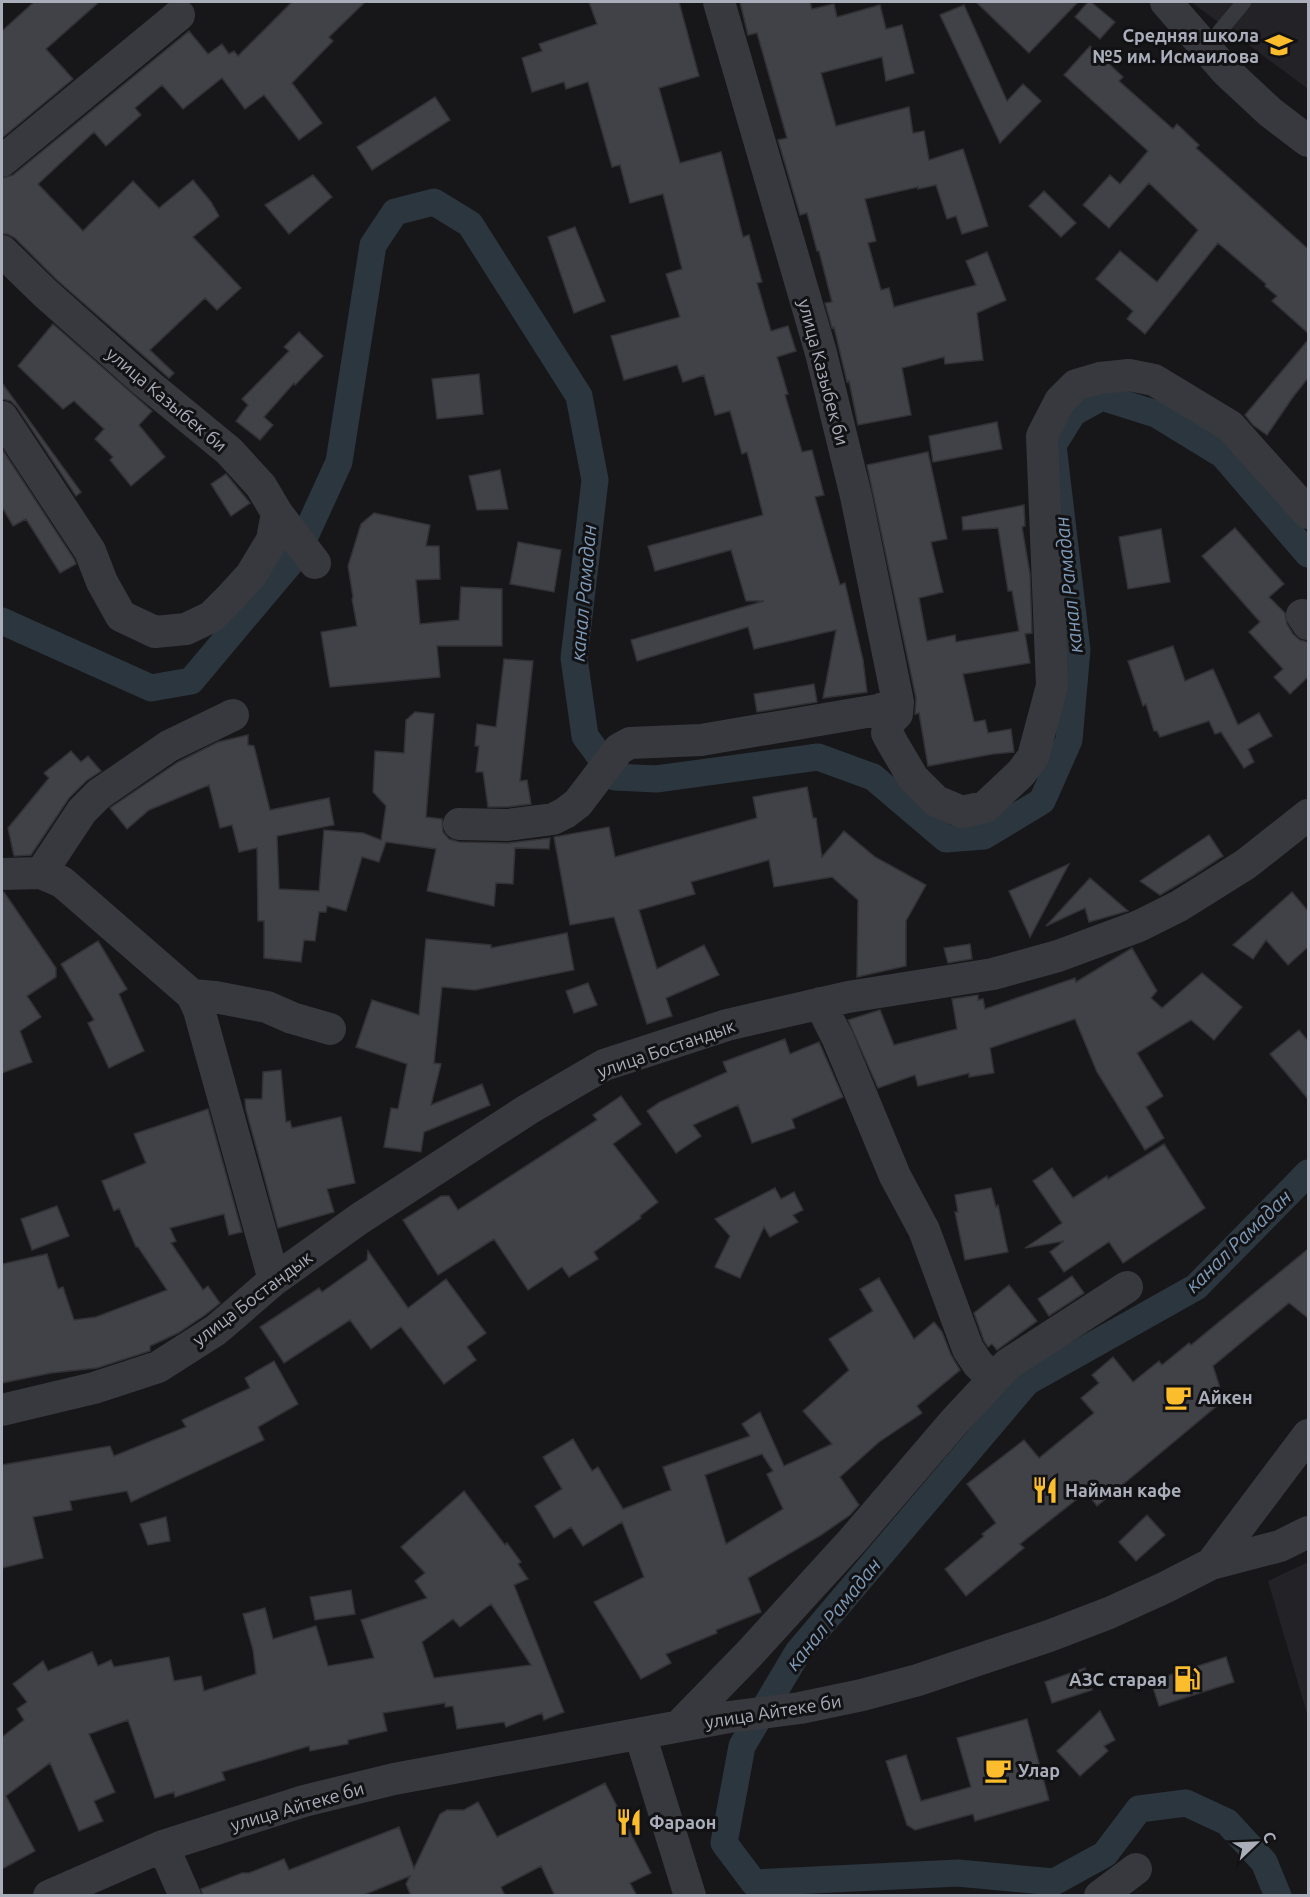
<svg xmlns="http://www.w3.org/2000/svg" width="1310" height="1897" font-family="Ubuntu,sans-serif">
	<style>
		.built { fill: #232327 }
		.lines { fill: none; stroke-linecap: round; stroke-linejoin: round }
		.canal { stroke: #2c363f; stroke-width: 27 }
		.building { fill: #414247; stroke: #313136; stroke-width: 1.5; fill-rule: evenodd }
		.lane { stroke: #38393f; stroke-width: 15 }
		.street { stroke: #38393f; stroke-width: 32 }
		.labels { text-anchor: middle; dominant-baseline: central; stroke-width: 6; stroke-linejoin: round; paint-order: stroke }
		.poi-label { font-size: 18px; font-weight: bold; fill: #a9aeba; stroke: #121215; text-anchor: start }
		.street-label { font-size: 18px; fill: #a9aeba; stroke: #121215 }
		.water-label { font-size: 20px; font-style: italic; fill: #7e9ab7; stroke: #121215 }
	</style>
	<rect width="100%" height="100%" fill="#17171a"/>
	<path class="built" d="M 1191,2 L 1308,2 L 1308,89 Z
		M 1308,1562 L 1308,1717 L 1268,1581 Z"/>
	<g class="lines">
		<path class="canal" d="M 2,621 L 151,688 L 191,681 L 296,556 L 339,462 L 373,245 L 395,212 L 434,202 L 470,224 L 579,396 L 595,480 L 574,658 L 585,736 L 615,777 L 656,779 L 818,757 L 873,777 L 946,839 L 984,836 L 1042,801 L 1069,740 L 1077,650 L 1053,445 L 1073,413 L 1102,397 L 1156,414 L 1223,455 L 1308,554
			M 1278,1896 L 1264,1862 L 1227,1822 L 1186,1803 L 1139,1809 L 1105,1854 L 1054,1882 L 958,1873 L 754,1883 L 724,1843 L 742,1746 L 798,1652 L 1027,1382 L 1196,1287 L 1308,1173"/>
	</g>
	<path class="building" d="M 34,2 L 99,2 L 46,49 L 73,79 L 2,138 L 2,31 Z
		M 292,2 L 365,2 L 329,37 L 333,41 L 292,83 L 322,123 L 299,140 L 264,95 L 245,109 L 222,78 L 183,109 L 162,85 L 135,108 L 141,115 L 106,146 L 94,132 L 38,184 L 83,231 L 133,181 L 159,208 L 193,180 L 211,202 L 219,216 L 193,237 L 241,288 L 217,310 L 205,298 L 150,350 L 174,373 L 169,378 L 57,280 L 15,238 L 7,234 L 2,234 L 2,178 L 13,175 L 189,31 L 208,54 L 222,44 L 229,54 L 234,51 L 238,56 Z
		M 589,2 L 679,2 L 699,76 L 659,88 L 680,163 L 721,152 L 743,237 L 749,235 L 762,282 L 757,283 L 771,331 L 788,326 L 796,351 L 777,357 L 788,394 L 785,395 L 802,452 L 812,450 L 824,495 L 815,497 L 840,585 L 845,583 L 863,660 L 867,692 L 823,698 L 836,630 L 754,649 L 748,627 L 637,661 L 631,640 L 764,601 L 746,601 L 731,550 L 655,571 L 648,546 L 763,515 L 747,452 L 742,454 L 730,411 L 715,415 L 704,375 L 683,382 L 677,365 L 624,380 L 611,336 L 680,317 L 666,274 L 682,269 L 663,194 L 630,203 L 620,165 L 612,167 L 588,82 L 566,89 L 564,82 L 532,92 L 522,58 L 542,51 L 539,44 L 597,24 Z
		M 740,2 L 810,2 L 812,9 L 834,4 L 837,17 L 880,5 L 886,29 L 902,25 L 914,73 L 886,81 L 882,57 L 821,73 L 836,126 L 909,107 L 913,133 L 924,131 L 929,160 L 963,149 L 988,226 L 962,234 L 956,216 L 947,219 L 936,185 L 918,189 L 918,187 L 865,199 L 876,241 L 868,243 L 881,290 L 889,288 L 894,307 L 976,285 L 966,261 L 987,252 L 1006,300 L 977,313 L 983,360 L 945,364 L 944,357 L 902,368 L 911,415 L 858,425 L 849,381 L 847,382 L 834,327 L 832,328 L 825,303 L 832,302 L 819,251 L 817,251 L 807,213 L 800,215 L 778,140 L 787,138 L 757,33 L 748,35 Z
		M 976,2 L 1078,2 L 1029,53 Z
		M 1088,2 L 1091,2 L 1115,22 L 1100,39 L 1075,17 Z
		M 964,5 L 1007,101 L 1023,84 L 1041,101 L 1000,143 L 940,15 Z
		M 1090,46 L 1123,77 L 1119,81 L 1173,129 L 1177,124 L 1199,145 L 1196,148 L 1308,249 L 1308,333 L 1272,301 L 1277,296 L 1265,286 L 1266,284 L 1218,243 L 1145,334 L 1127,319 L 1133,311 L 1096,279 L 1120,251 L 1157,282 L 1198,230 L 1149,183 L 1109,228 L 1083,205 L 1110,175 L 1120,184 L 1148,151 L 1064,75 Z
		M 435,97 L 450,120 L 372,170 L 357,147 Z
		M 313,175 L 332,197 L 289,234 L 265,205 Z
		M 1044,191 L 1076,223 L 1061,237 L 1029,206 Z
		M 575,227 L 605,301 L 574,313 L 548,237 Z
		M 53,324 L 152,411 L 139,425 L 165,457 L 131,486 L 110,460 L 113,457 L 95,439 L 104,429 L 74,401 L 63,409 L 18,366 Z
		M 299,332 L 323,356 L 295,385 L 294,383 L 264,417 L 273,425 L 260,440 L 236,421 L 248,405 L 242,399 L 289,351 L 284,347 Z
		M 1308,340 L 1308,378 L 1293,397 L 1267,435 L 1253,425 L 1245,415 Z
		M 479,374 L 483,414 L 437,419 L 432,379 Z
		M 2,383 L 81,492 L 76,496 L 17,407 L 11,401 L 2,399 Z
		M 997,422 L 1002,449 L 933,462 L 929,436 Z
		M 2,449 L 74,559 L 76,564 L 60,573 L 26,519 L 13,526 L 2,507 Z
		M 928,452 L 947,539 L 931,542 L 943,592 L 919,598 L 927,641 L 955,635 L 956,642 L 1019,631 L 1012,591 L 1008,591 L 998,528 L 963,530 L 962,517 L 1024,505 L 1025,526 L 1022,527 L 1030,574 L 1032,633 L 1025,634 L 1030,663 L 963,674 L 974,722 L 985,720 L 988,733 L 1011,729 L 1014,752 L 993,754 L 928,766 L 919,713 L 915,714 L 916,698 L 867,465 Z
		M 500,470 L 508,509 L 477,510 L 469,476 Z
		M 226,474 L 250,503 L 231,516 L 211,484 Z
		M 374,513 L 430,525 L 426,546 L 439,546 L 440,579 L 416,580 L 420,624 L 459,620 L 461,587 L 502,589 L 502,646 L 437,646 L 440,677 L 330,687 L 321,632 L 357,626 L 352,599 L 353,597 L 348,566 L 361,524 Z
		M 1235,528 L 1284,584 L 1269,597 L 1285,613 L 1287,624 L 1293,634 L 1300,640 L 1308,642 L 1308,677 L 1290,694 L 1274,677 L 1283,669 L 1249,632 L 1260,622 L 1202,556 Z
		M 1161,529 L 1170,582 L 1128,589 L 1119,537 Z
		M 518,542 L 561,550 L 554,592 L 510,584 Z
		M 1173,646 L 1185,681 L 1213,669 L 1238,725 L 1259,713 L 1272,736 L 1248,749 L 1254,762 L 1244,768 L 1221,732 L 1215,734 L 1209,721 L 1160,737 L 1157,731 L 1154,731 L 1146,704 L 1143,706 L 1128,661 Z
		M 504,659 L 533,661 L 520,781 L 527,780 L 531,804 L 507,807 L 488,807 L 483,772 L 476,772 L 479,746 L 475,746 L 477,724 L 496,727 Z
		M 814,684 L 817,702 L 757,712 L 754,694 Z
		M 415,712 L 434,714 L 426,817 L 442,819 L 443,832 L 449,839 L 459,842 L 508,843 L 550,838 L 549,849 L 515,848 L 513,884 L 496,883 L 494,906 L 427,891 L 436,849 L 386,842 L 379,862 L 362,857 L 346,911 L 327,906 L 326,912 L 319,912 L 315,941 L 304,940 L 301,962 L 264,958 L 264,921 L 258,921 L 257,848 L 239,852 L 232,825 L 220,828 L 209,785 L 149,810 L 127,829 L 110,808 L 178,762 L 218,742 L 248,735 L 248,745 L 254,746 L 270,810 L 329,798 L 334,825 L 277,836 L 279,889 L 319,891 L 324,830 L 363,833 L 381,840 L 386,806 L 373,792 L 375,751 L 404,753 L 406,720 Z
		M 71,751 L 81,762 L 88,756 L 101,771 L 86,781 L 69,798 L 31,855 L 14,856 L 8,828 L 49,778 L 44,773 Z
		M 807,787 L 813,818 L 816,818 L 822,857 L 844,831 L 875,857 L 926,885 L 906,921 L 906,966 L 857,977 L 858,900 L 832,877 L 774,887 L 769,860 L 691,882 L 695,894 L 639,910 L 657,969 L 704,945 L 719,975 L 666,998 L 672,1016 L 647,1024 L 614,917 L 570,925 L 554,837 L 609,827 L 615,857 L 757,818 L 753,797 Z
		M 1209,835 L 1223,856 L 1194,875 L 1160,895 L 1140,881 Z
		M 1069,864 L 1030,937 L 1009,891 Z
		M 1090,878 L 1128,911 L 1089,922 L 1085,908 L 1046,926 Z
		M 2,892 L 4,892 L 56,968 L 56,977 L 27,996 L 41,1017 L 20,1031 L 32,1062 L 2,1073 Z
		M 1292,892 L 1308,911 L 1308,947 L 1288,965 L 1266,940 L 1253,959 L 1233,945 Z
		M 567,933 L 574,970 L 475,990 L 442,987 L 434,1063 L 441,1064 L 431,1105 L 482,1084 L 490,1105 L 424,1132 L 421,1152 L 384,1147 L 391,1108 L 398,1109 L 407,1064 L 356,1047 L 372,1000 L 419,1015 L 426,939 L 491,945 L 491,948 Z
		M 98,941 L 127,989 L 119,994 L 144,1051 L 109,1068 L 88,1023 L 94,1020 L 61,964 Z
		M 970,944 L 972,959 L 948,963 L 944,948 Z
		M 1132,948 L 1157,991 L 1151,998 L 1162,1008 L 1202,973 L 1242,1007 L 1214,1040 L 1191,1020 L 1137,1053 L 1163,1096 L 1146,1107 L 1164,1138 L 1145,1150 L 1097,1072 L 1075,1019 L 990,1048 L 994,1073 L 969,1077 L 969,1073 L 966,1074 L 918,1086 L 915,1075 L 878,1088 L 848,1020 L 880,1010 L 894,1045 L 957,1029 L 952,999 L 978,995 L 978,1000 L 983,999 L 985,1009 L 1075,978 L 1076,982 Z
		M 588,983 L 597,1005 L 574,1013 L 566,991 Z
		M 1299,1030 L 1308,1041 L 1308,1099 L 1270,1054 Z
		M 785,1039 L 790,1054 L 819,1042 L 843,1097 L 792,1119 L 795,1128 L 752,1143 L 738,1105 L 693,1125 L 701,1136 L 676,1153 L 647,1111 L 660,1102 L 727,1072 L 723,1062 Z
		M 281,1070 L 286,1122 L 290,1121 L 292,1128 L 341,1117 L 355,1183 L 327,1189 L 334,1212 L 278,1228 L 246,1110 L 245,1099 L 262,1099 L 263,1072 Z
		M 621,1096 L 641,1124 L 613,1144 L 658,1202 L 640,1216 L 641,1218 L 594,1252 L 598,1259 L 569,1277 L 562,1267 L 528,1290 L 494,1239 L 438,1275 L 403,1220 L 441,1196 L 449,1196 L 458,1210 L 597,1120 L 593,1115 Z
		M 208,1109 L 242,1232 L 229,1235 L 224,1214 L 170,1228 L 176,1241 L 171,1243 L 203,1290 L 208,1286 L 220,1303 L 205,1315 L 178,1333 L 150,1346 L 150,1351 L 97,1368 L 51,1373 L 2,1383 L 2,1264 L 47,1254 L 58,1289 L 63,1287 L 74,1320 L 96,1317 L 167,1290 L 138,1247 L 136,1247 L 119,1208 L 114,1211 L 102,1181 L 146,1163 L 134,1134 Z
		M 1164,1144 L 1205,1208 L 1123,1263 L 1109,1242 L 1064,1272 L 1050,1252 L 1064,1241 L 1025,1248 L 1062,1223 L 1033,1181 L 1052,1168 L 1073,1198 L 1107,1176 L 1108,1179 Z
		M 775,1188 L 781,1199 L 794,1192 L 803,1210 L 793,1215 L 798,1222 L 770,1237 L 764,1227 L 740,1278 L 715,1267 L 730,1236 L 715,1219 Z
		M 991,1188 L 996,1207 L 998,1205 L 1008,1252 L 965,1260 L 955,1212 L 958,1212 L 955,1195 Z
		M 57,1206 L 69,1236 L 32,1250 L 21,1219 Z
		M 1308,1249 L 1308,1318 L 1289,1303 L 1213,1366 L 1224,1400 L 1097,1506 L 1086,1492 L 1020,1544 L 1024,1548 L 966,1596 L 945,1569 L 984,1536 L 982,1534 L 996,1523 L 967,1484 L 1024,1440 L 1039,1458 L 1094,1413 L 1081,1398 L 1099,1383 L 1092,1375 L 1113,1357 L 1133,1382 L 1159,1361 L 1162,1365 L 1189,1343 L 1191,1345 Z
		M 368,1251 L 408,1308 L 446,1279 L 486,1333 L 467,1347 L 476,1360 L 444,1384 L 401,1327 L 371,1349 L 350,1320 L 284,1363 L 260,1327 L 319,1288 L 322,1292 L 367,1260 Z
		M 1072,1276 L 1084,1293 L 1049,1316 L 1038,1299 Z
		M 879,1278 L 914,1339 L 934,1322 L 942,1332 L 951,1355 L 960,1370 L 917,1406 L 922,1413 L 879,1442 L 840,1477 L 859,1505 L 850,1515 L 821,1535 L 748,1578 L 761,1612 L 716,1630 L 717,1633 L 666,1654 L 671,1663 L 641,1679 L 594,1602 L 644,1577 L 622,1522 L 583,1546 L 571,1527 L 554,1538 L 535,1506 L 562,1489 L 543,1457 L 573,1439 L 592,1471 L 598,1467 L 623,1509 L 671,1490 L 663,1467 L 750,1436 L 742,1424 L 760,1412 L 784,1466 L 832,1444 L 803,1411 L 849,1370 L 829,1339 L 873,1311 L 860,1289 ZM 762,1454 L 773,1471 L 767,1474 L 783,1509 L 726,1544 L 705,1475 Z
		M 1009,1285 L 1037,1321 L 997,1350 L 992,1344 L 988,1347 L 984,1341 L 974,1313 Z
		M 274,1361 L 298,1404 L 258,1427 L 264,1440 L 131,1502 L 127,1491 L 70,1501 L 72,1510 L 33,1517 L 43,1558 L 2,1568 L 2,1465 L 110,1446 L 114,1456 L 186,1427 L 182,1420 L 250,1388 L 245,1378 Z
		M 464,1491 L 505,1545 L 507,1543 L 521,1562 L 518,1564 L 528,1579 L 514,1585 L 564,1712 L 544,1720 L 542,1713 L 506,1727 L 504,1722 L 457,1729 L 453,1706 L 445,1707 L 445,1703 L 383,1713 L 387,1731 L 348,1740 L 348,1744 L 310,1751 L 309,1746 L 222,1772 L 225,1780 L 175,1797 L 174,1792 L 155,1798 L 128,1720 L 89,1734 L 115,1792 L 94,1801 L 103,1821 L 79,1831 L 50,1763 L 6,1796 L 35,1851 L 2,1869 L 2,1737 L 24,1720 L 17,1709 L 27,1702 L 13,1684 L 43,1661 L 48,1671 L 92,1652 L 98,1666 L 111,1660 L 114,1667 L 169,1657 L 174,1681 L 201,1676 L 204,1691 L 256,1674 L 253,1650 L 243,1614 L 265,1608 L 273,1639 L 316,1626 L 328,1666 L 374,1658 L 361,1620 L 427,1598 L 415,1581 L 425,1573 L 401,1547 ZM 491,1604 L 531,1665 L 434,1678 L 422,1642 L 453,1619 L 460,1627 Z
		M 1147,1515 L 1165,1535 L 1136,1561 L 1119,1542 Z
		M 166,1517 L 170,1541 L 148,1545 L 140,1524 Z
		M 351,1590 L 355,1614 L 315,1620 L 310,1597 Z
		M 1226,1657 L 1234,1682 L 1159,1706 L 1151,1681 Z
		M 1085,1668 L 1092,1690 L 1052,1703 L 1045,1682 Z
		M 1100,1711 L 1115,1740 L 1104,1746 L 1108,1751 L 1080,1776 L 1057,1751 Z
		M 1027,1719 L 1049,1800 L 975,1821 L 973,1814 L 915,1830 L 907,1825 L 886,1761 L 906,1755 L 921,1801 L 971,1787 L 957,1738 Z
		M 605,1783 L 651,1873 L 630,1883 L 637,1896 L 555,1896 L 541,1866 L 501,1887 L 505,1896 L 411,1896 L 406,1884 L 410,1876 L 361,1896 L 203,1896 L 201,1889 L 242,1873 L 249,1873 L 284,1859 L 289,1870 L 399,1827 L 414,1868 L 440,1814 L 447,1810 L 464,1810 L 478,1802 L 497,1837 Z"/>
	<g class="lines">
		<path class="lane" d="M 1219,32 L 1244,2"/>
		<path class="street" d="M 719,2 L 821,353 L 856,496 L 898,702 L 897,714 L 889,722 L 887,733 L 893,744 L 913,778 L 936,801 L 962,812 L 985,807 L 1021,773 L 1033,757 L 1052,686 L 1042,436 L 1060,401 L 1076,385 L 1100,378 L 1129,375 L 1154,380 L 1230,426 L 1308,513
			M 1166,2 L 1226,71 L 1270,112 L 1308,141
			M 2,161 L 179,15
			M 2,251 L 45,293 L 145,382 L 229,451 L 261,486 L 277,513 L 315,563
			M 2,417 L 90,551 L 102,582 L 121,616 L 155,632 L 186,629 L 211,617 L 231,597 L 251,575 L 272,540 L 277,513
			M 1302,615 L 1308,624
			M 459,824 L 508,825 L 553,819 L 565,813 L 578,803 L 619,749 L 630,743 L 701,740 L 878,710 L 898,702
			M 41,873 L 82,811 L 99,794 L 169,746 L 233,715
			M 2,874 L 41,873 L 62,882 L 192,995 L 199,1010 L 274,1280
			M 192,995 L 215,997 L 267,1007 L 292,1018 L 330,1029
			M 820,1003 L 838,1039 L 895,1176 L 924,1230 L 968,1349 L 978,1364 L 994,1379
			M 2,1410 L 94,1388 L 158,1367 L 216,1330 L 274,1280 L 359,1219 L 527,1110 L 604,1065 L 727,1025 L 848,997 L 993,974 L 1058,956 L 1139,926 L 1179,906 L 1246,864 L 1308,815
			M 1211,1564 L 1280,1546 L 1308,1532
			M 679,1726 L 749,1654 L 853,1540 L 954,1422 L 1008,1364 L 1127,1287
			M 640,1734 L 690,1896
			M 163,1846 L 185,1896
			M 49,1896 L 163,1846 L 304,1801 L 394,1779 L 729,1717 L 800,1708 L 862,1695 L 918,1680 L 1049,1636 L 1109,1613 L 1164,1588 L 1211,1564 L 1308,1435
			M 1100,1896 L 1136,1869"/>
	</g>
	<defs>
		<symbol id="school-bare" viewBox="-9 -9 18 18"><path d="M0-5L7-2L0 1L-7-2ZM-4 1L0 2.5L4 1V4Q0 6-4 4Z" fill="#fcbd2d" stroke="#121215" stroke-width="2.5" paint-order="stroke"/></symbol>
		<symbol id="cafe-bare" viewBox="-9 -9 18 18"><path d="M-5.5-4.5H6V0H3Q3 3.5 0 3.5H-2.5Q-5.5 3.5-5.5 0ZM3-3.2v2h1.7v-2ZM-6 4.5H4V6H-6Z" fill="#fcbd2d" stroke="#121215" stroke-width="2.5" paint-order="stroke"/></symbol>
		<symbol id="restaurant-bare" viewBox="-9 -9 18 18"><path d="M-5-6h1v4h1v-4h1v4h1v-4h1v5L-1.5 .5V6h-2V.5L-5-1ZM5-6V6H3V1.5H1.5Q1.5-4 5-6Z" fill="#fcbd2d" stroke="#121215" stroke-width="2.5" paint-order="stroke"/></symbol>
		<symbol id="fuel-bare" viewBox="-9 -9 18 18"><path d="M-5.5-6h7V0h2V4h1.3V-2.5L3-4.5l.8-.8L6-3V5H2.5V1h-1V6h-7ZM-4.2-4.7v3.2H.2V-4.7Z" fill="#fcbd2d" stroke="#121215" stroke-width="2.5" paint-order="stroke"/></symbol>
	</defs>
	<g fill-rule="evenodd">
		<use href="#school-bare" x="1260" y="26" width="38" height="38"/>
		<use href="#cafe-bare" x="1159" y="1378" width="38" height="38"/>
		<use href="#restaurant-bare" x="1026" y="1471" width="38" height="38"/>
		<use href="#fuel-bare" x="1168" y="1660" width="38" height="38"/>
		<use href="#cafe-bare" x="979" y="1751" width="38" height="38"/>
		<use href="#restaurant-bare" x="610" y="1803" width="38" height="38"/>
	</g>
	<g class="labels">
		<g class="poi-label">
			<text x="1259" y="35" text-anchor="end">Средняя школа<tspan x="1259" dy="21">№5 им. Исмаилова</tspan></text>
			<text x="1198" y="1397">Айкен</text>
			<text x="1065" y="1490">Найман кафе</text>
			<text x="1167" y="1679" text-anchor="end">АЗС старая</text>
			<text x="1018" y="1770">Улар</text>
			<text x="649" y="1822">Фараон</text>
		</g>
		<g class="street-label">
			<text transform="translate(824 372) rotate(75)">улица Казыбек би</text>
			<text transform="translate(167 399) rotate(40)">улица Казыбек би</text>
			<text transform="translate(666 1048) rotate(-19)">улица Бостандык</text>
			<text transform="translate(252 1298) rotate(-37)">улица Бостандык</text>
			<text transform="translate(773 1711) rotate(-9)">улица Айтеке би</text>
			<text transform="translate(297 1806) rotate(-16)">улица Айтеке би</text>
		</g>
		<g class="water-label">
			<text transform="translate(1068 585) rotate(-96)">канал Рамадан</text>
			<text transform="translate(583 593) rotate(-85)">канал Рамадан</text>
			<text transform="translate(1238 1241) rotate(-44)">канал Рамадан</text>
			<text transform="translate(833 1614) rotate(-51)">канал Рамадан</text>
		</g>
	</g>
	<rect width="1310" height="1897" fill="none" stroke="#a9aeba" stroke-width="6"/>
	<g transform="translate(1256 1843) rotate(67)" stroke="#121215" stroke-width="4.5" paint-order="stroke">
	<path d="M0-4.5L10 22L0 15L-10 22Z" fill="#a9aeba"/>
	<text y="-9" font-size="16" font-weight="bold" text-anchor="middle" fill="#a9aeba">С</text>
	</g>
</svg>
